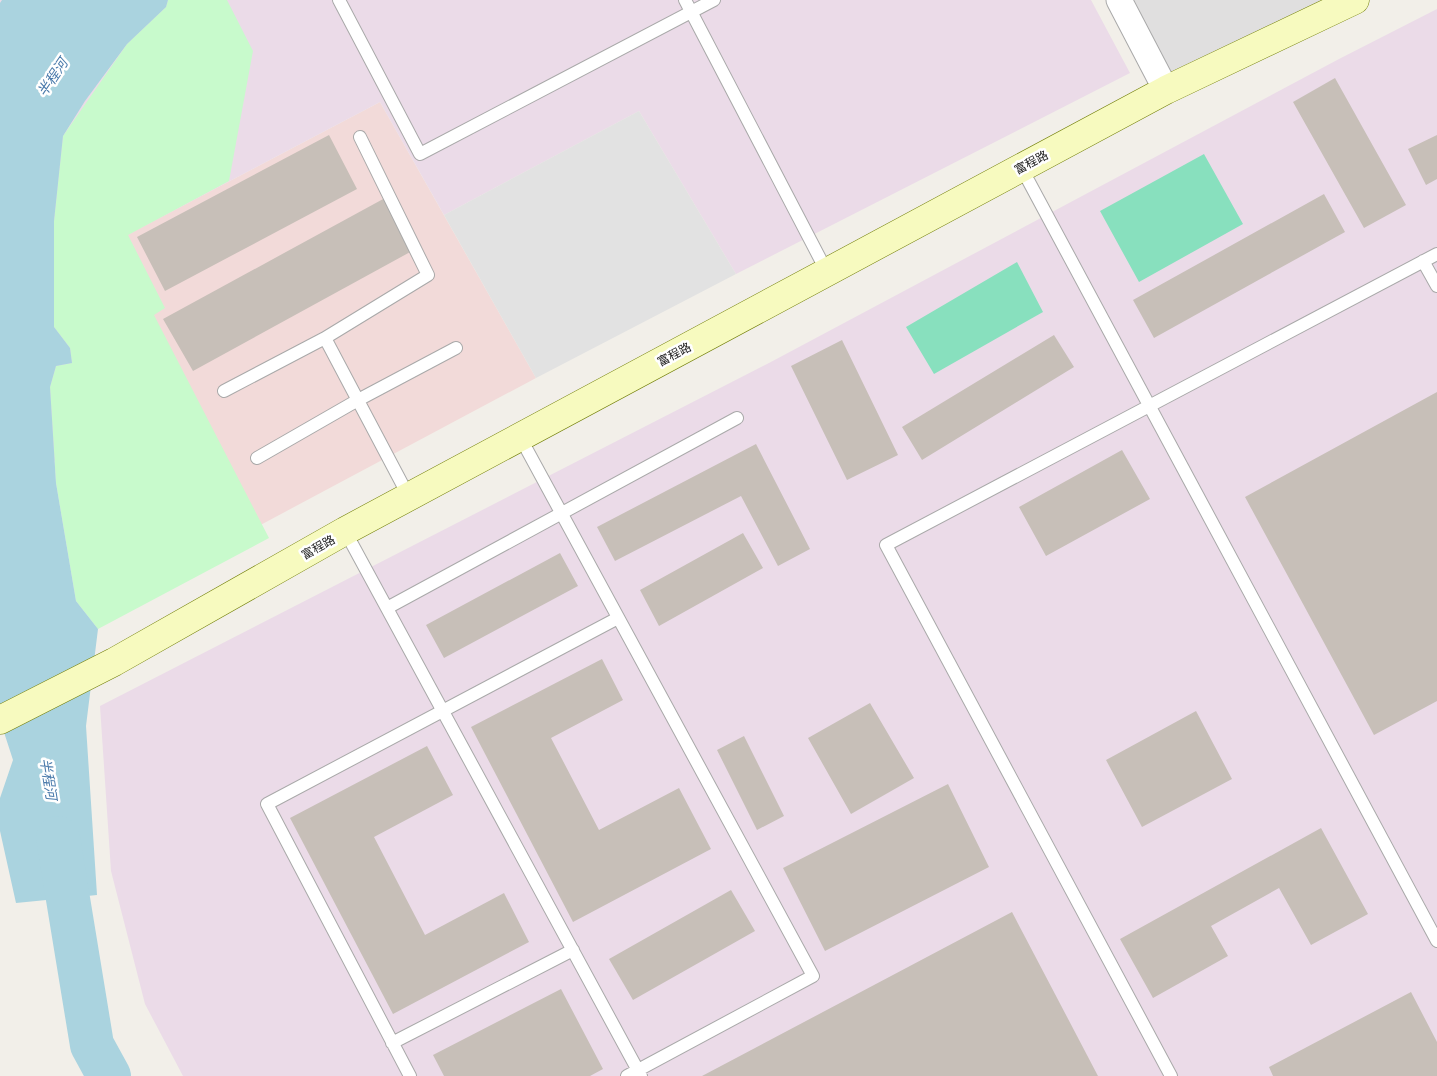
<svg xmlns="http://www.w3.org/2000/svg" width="1437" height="1076" font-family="'Open Sans','Noto Sans SC',sans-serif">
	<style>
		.residential { fill: #e0dfdf }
		.commercial { fill: #f2dad9 }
		.industrial { fill: #ebdbe8 }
		.park { fill: #c8facc }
		.pitch { fill: #88e0be }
		.parking { fill: #e2e2e2 }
		.water { fill: #aad3df }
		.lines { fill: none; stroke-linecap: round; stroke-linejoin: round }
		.river { stroke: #aad3df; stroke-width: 44 }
		.building { fill: #c7bfb8 }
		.service-casing { stroke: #a9a9a9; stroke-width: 14 }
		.minor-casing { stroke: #a9a9a9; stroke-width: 27 }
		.secondary-casing { stroke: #707d05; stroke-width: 29 }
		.service { stroke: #fff; stroke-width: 12 }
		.minor { stroke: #fff; stroke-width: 25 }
		.secondary { stroke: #f7fabf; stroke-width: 28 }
		.labels { text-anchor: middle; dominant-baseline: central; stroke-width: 5; stroke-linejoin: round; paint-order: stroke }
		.street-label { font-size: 12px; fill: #222; stroke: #fff }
		.water-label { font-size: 14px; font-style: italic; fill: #4a7aab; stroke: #fff }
	</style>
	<rect width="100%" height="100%" fill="#f2efe9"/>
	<path class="residential" d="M 1119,0 L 1338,0 L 1166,90 Z"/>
	<path class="commercial" d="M 380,102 L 536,378 L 101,610 L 72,264 Z"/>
	<path class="industrial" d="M 0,0 L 1091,0 L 1130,73 L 736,274 L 639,111 L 444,215 L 380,102 L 72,264 L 75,452 L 0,484 Z
		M 1437,9 L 1437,1076 L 183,1076 L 145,1004 L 111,871 L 100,706 L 769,363 L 1339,59 Z"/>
	<path class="park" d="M 168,0 L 227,0 L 253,51 L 229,181 L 128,235 L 165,308 L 154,315 L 269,538 L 98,629 L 76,601 L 56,483 L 50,387 L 56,366 L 72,363 L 70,348 L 54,327 L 54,221 L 63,136 L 127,44 L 166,7 Z"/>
	<path class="pitch" d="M 1204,154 L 1243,224 L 1139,282 L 1100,211 Z
		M 1017,262 L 1043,312 L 934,374 L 906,327 Z"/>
	<path class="parking" d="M 639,111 L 736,274 L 536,378 L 444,215 Z"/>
	<path class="water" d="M 2,0 L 168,0 L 166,7 L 127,44 L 85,101 L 63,136 L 54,221 L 54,327 L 70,348 L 72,363 L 56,366 L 50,387 L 56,483 L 76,601 L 98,629 L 86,726 L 97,895 L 16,903 L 0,831 L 0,798 L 13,760 L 0,720 L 0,3 Z"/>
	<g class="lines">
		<path class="river" d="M 58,838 L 92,1045 L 109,1076"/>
	</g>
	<path class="building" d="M 1335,78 L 1406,205 L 1364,228 L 1293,102 Z
		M 329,135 L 357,189 L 165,291 L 137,237 Z
		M 1437,135 L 1437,179 L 1426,185 L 1408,149 Z
		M 1324,194 L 1345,232 L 1154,338 L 1133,300 Z
		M 385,198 L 412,251 L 193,371 L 163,319 Z
		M 1054,335 L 1074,367 L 922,460 L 902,427 Z
		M 842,340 L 898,455 L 847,480 L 791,366 Z
		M 1437,392 L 1437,701 L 1374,735 L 1245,497 Z
		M 756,444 L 810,549 L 778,566 L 741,496 L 615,561 L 597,527 Z
		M 1122,450 L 1150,499 L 1046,556 L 1019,507 Z
		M 743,533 L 763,568 L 659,626 L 640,590 Z
		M 560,553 L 578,586 L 444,658 L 426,625 Z
		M 602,659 L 623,700 L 551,738 L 599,830 L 679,788 L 711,849 L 573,922 L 471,727 Z
		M 870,703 L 914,778 L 851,814 L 808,738 Z
		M 1196,711 L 1232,779 L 1142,827 L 1106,760 Z
		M 744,736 L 784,816 L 757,830 L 717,750 Z
		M 427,746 L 453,795 L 374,837 L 425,935 L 504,893 L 529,942 L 393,1014 L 290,818 Z
		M 948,784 L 989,867 L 825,951 L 783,868 Z
		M 1321,828 L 1368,914 L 1311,945 L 1279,888 L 1211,926 L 1228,956 L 1153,998 L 1120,939 Z
		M 731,890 L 755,931 L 633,1000 L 609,959 Z
		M 1012,912 L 1098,1076 L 702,1076 Z
		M 561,989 L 603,1069 L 590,1076 L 444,1076 L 433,1055 Z
		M 1411,992 L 1437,1042 L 1437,1076 L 1273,1076 L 1269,1067 Z"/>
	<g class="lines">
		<defs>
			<path id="service" d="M 339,0 L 420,154 L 714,0
				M 685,0 L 827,272
				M 1021,167 L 1437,941
				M 1423,261 L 1437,286
				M 325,338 L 409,497
				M 224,391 L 325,338 L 428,275 L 360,137
				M 520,437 L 813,976 L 627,1076
				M 257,458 L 358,400 L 456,348
				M 345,531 L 641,1076
				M 387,608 L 737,418
				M 392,1043 L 573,950
				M 410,1076 L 267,804 L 618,618
				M 1171,1076 L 886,545 L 1437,254"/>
			<path id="minor" d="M 1119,0 L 1166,90"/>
			<path id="secondary" d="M 0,720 L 114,662 L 345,531 L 1166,90 L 1355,0"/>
		</defs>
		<use href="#service" class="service-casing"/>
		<use href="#minor" class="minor-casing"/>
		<use href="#secondary" class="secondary-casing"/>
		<use href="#service" class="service"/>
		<use href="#minor" class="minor"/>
		<use href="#secondary" class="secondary"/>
	</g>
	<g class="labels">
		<g class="street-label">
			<text transform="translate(1031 162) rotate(-28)">富程路</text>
			<text transform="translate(674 354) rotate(-28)">富程路</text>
			<text transform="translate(318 547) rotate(-29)">富程路</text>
		</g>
		<g class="water-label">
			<text transform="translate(52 77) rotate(-56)">半程河</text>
			<text transform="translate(49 779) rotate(81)">半程河</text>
		</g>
	</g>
</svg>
